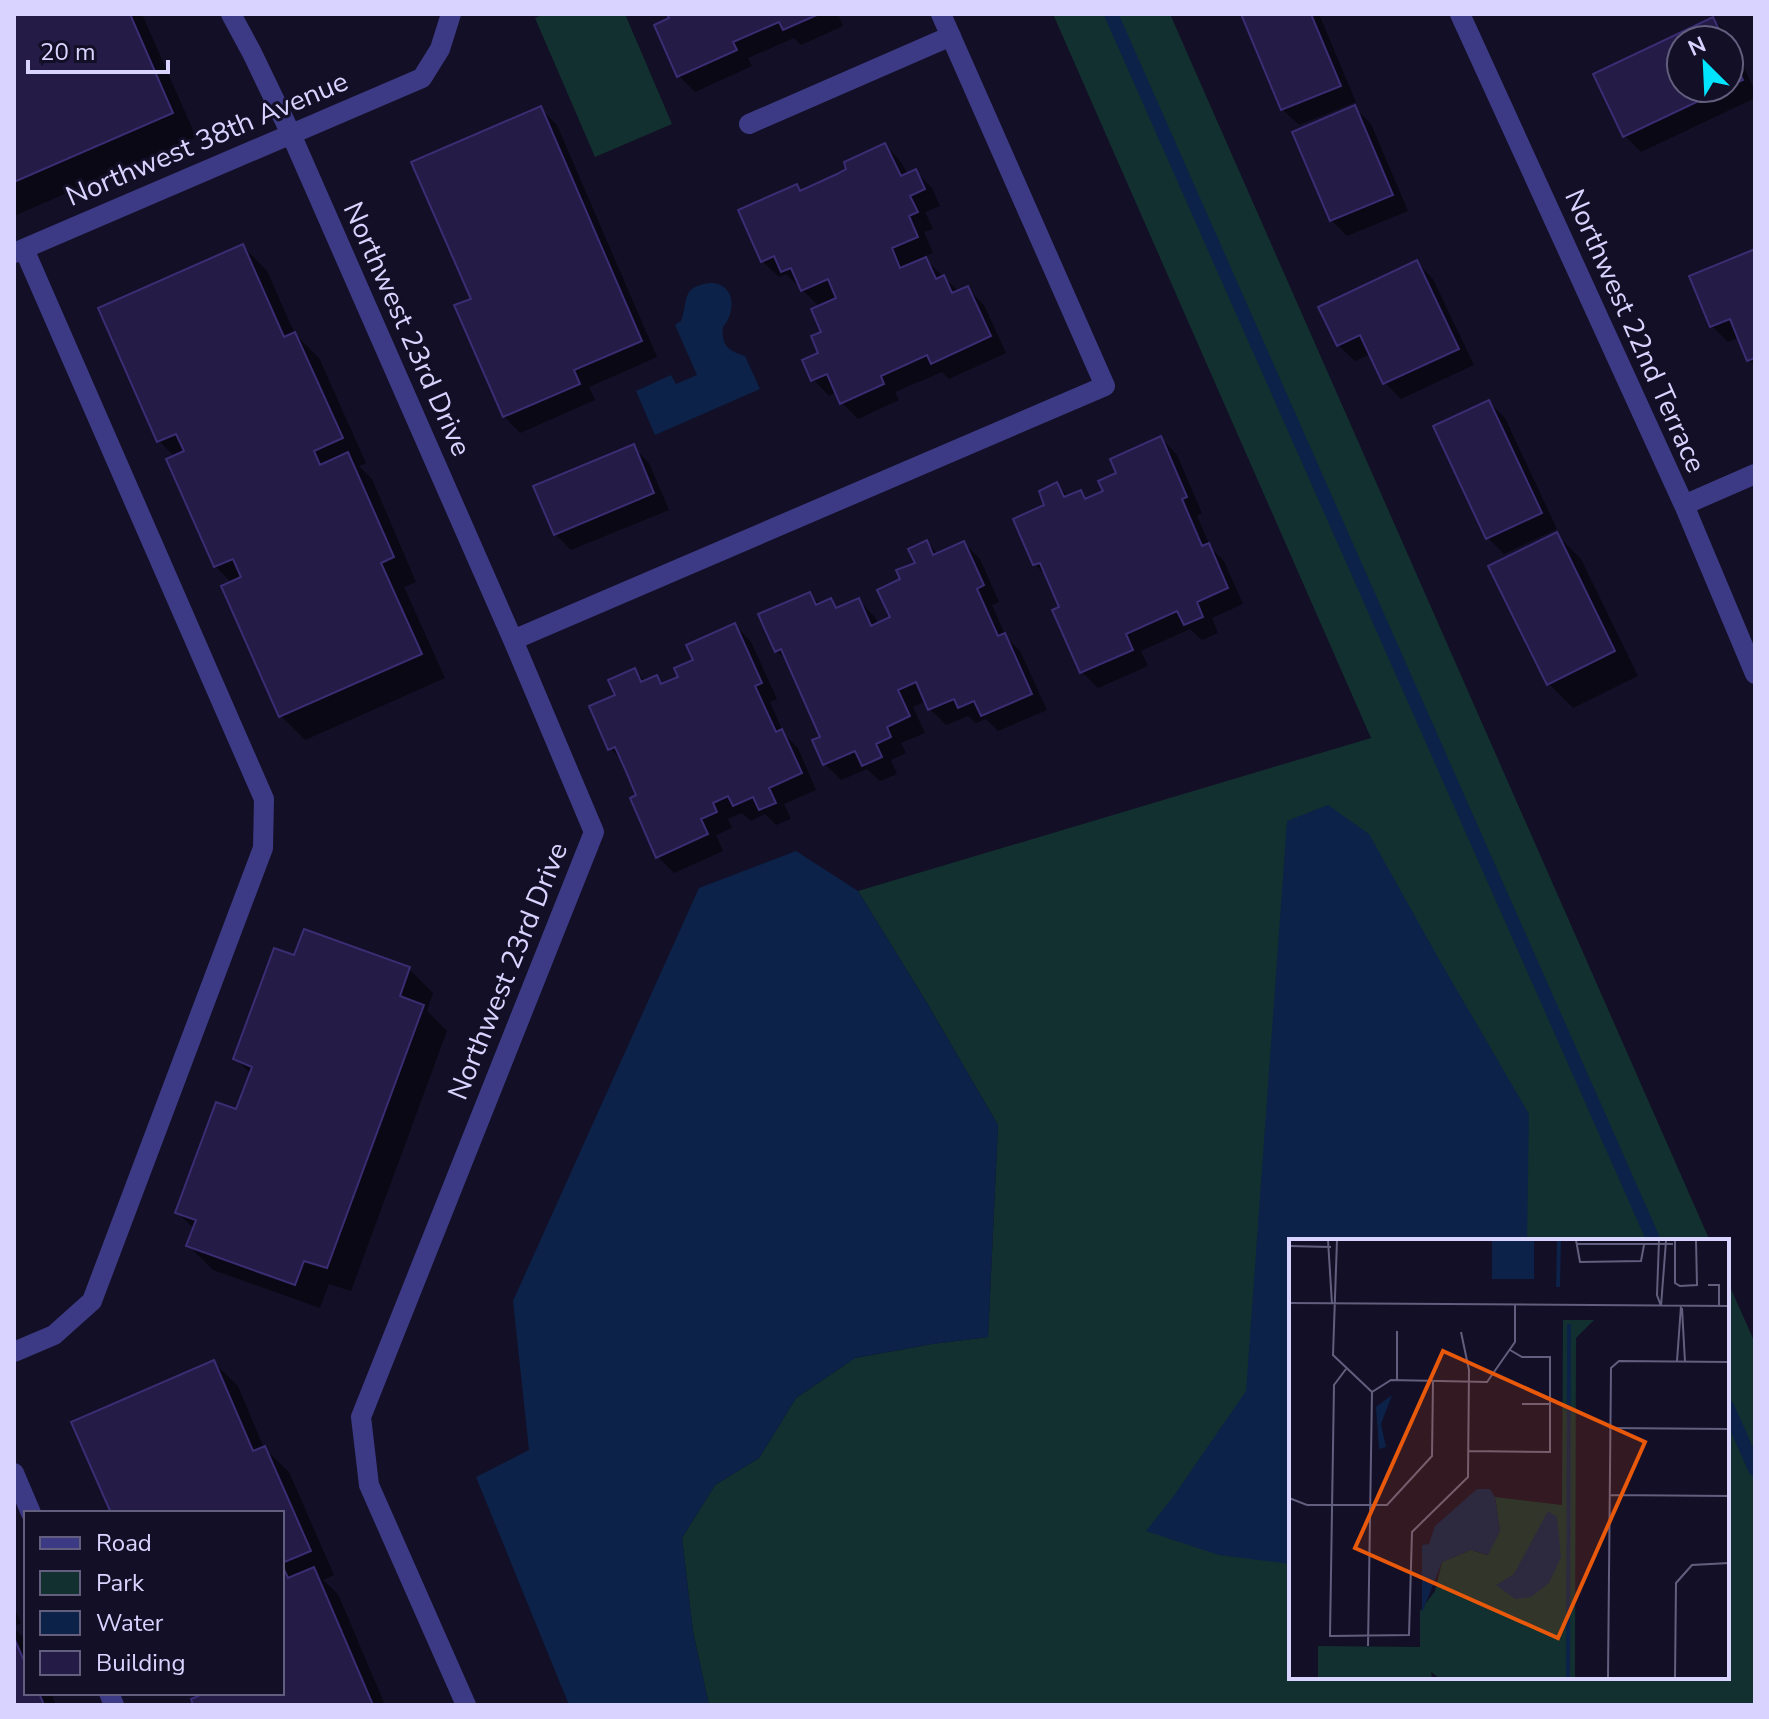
<svg xmlns="http://www.w3.org/2000/svg" width="1769" height="1719" font-family="'Nunito Sans',sans-serif">
	<style>
		.green { fill: #12302f }
		.water { fill: #0c2248 }
		.shadow { fill: #0007; fill-rule: evenodd }
		.lines { fill: none; stroke-linecap: round; stroke-linejoin: round }
		.stream { stroke: #0c2248; stroke-width: 14 }
		.building { fill: #241b47; stroke: #3b2d73; stroke-width: 2 }
		.minor { stroke: #3d3a85; stroke-width: 20 }
		.labels { text-anchor: middle; dominant-baseline: central; stroke-width: 6; stroke-linejoin: round; paint-order: stroke }
		.street-label { font-size: 28px; fill: #d9d4ff; stroke: #130f26 }
		.inset-river { fill: none; stroke: #0c2248; stroke-width: 4 }
		.inset-road { fill: none; stroke: #625e7d; stroke-width: 2 }
		.view { fill: #e8590c; fill-opacity: 0.15; stroke: #e8590c; stroke-width: 4 }
		.inset-edge { fill: none; stroke: #d9d4ff; stroke-width: 4 }
	</style>
	<rect width="100%" height="100%" fill="#130f26"/>
	<path class="green" d="M 544,14 L 625,14 L 672,124 L 595,157 L 535,18 Z
		M 1053,14 L 1170,14 L 1710,1241 L 1291,1241 L 1291,1677 L 1727,1677 L 1727,1280 L 1755,1343 L 1755,1705 L 709,1705 L 693,1632 L 682,1538 L 715,1485 L 759,1458 L 796,1398 L 855,1358 L 932,1344 L 988,1337 L 998,1125 L 927,1003 L 858,891 L 1371,738 Z"/>
	<path class="water" d="M 710,283 C 736,283 736,312 723,327 C 721,345 728,351 745,356 L 760,389 L 655,435 L 636,391 L 671,375 L 676,384 L 697,375 L 675,325 L 681,321 C 689,300 680,287 710,283 Z
		M 1328,805 L 1369,834 L 1440,961 L 1529,1114 L 1527,1241 L 1291,1241 L 1291,1564 L 1219,1555 L 1146,1531 L 1173,1497 L 1246,1391 L 1287,821 Z
		M 796,851 L 858,891 L 927,1003 L 998,1125 L 988,1337 L 932,1344 L 855,1358 L 796,1398 L 759,1458 L 715,1485 L 682,1538 L 693,1632 L 709,1705 L 569,1705 L 476,1477 L 529,1450 L 513,1301 L 699,888 Z"/>
	<path class="shadow" d="M 14,14 L 142,14 L 196,137 L 14,216 Z
		M 670,14 L 838,14 L 843,26 L 801,45 L 794,38 L 748,58 L 752,66 L 695,92 L 678,75 L 672,19 Z
		M 1243,14 L 1319,14 L 1356,102 L 1299,125 L 1282,109 Z
		M 1713,19 L 1729,35 L 1755,91 L 1755,98 L 1641,152 L 1625,136 L 1596,75 ZM 1681,40 L 1729,40 L 1729,88 L 1681,88 Z
		M 1355,108 L 1371,124 L 1408,211 L 1347,236 L 1331,220 Z
		M 541,109 L 557,125 L 657,357 L 589,387 L 595,400 L 520,433 L 504,416 L 473,300 Z
		M 885,145 L 901,162 L 908,175 L 916,172 L 932,188 L 940,206 L 925,212 L 933,229 L 924,232 L 933,253 L 923,257 L 959,292 L 967,288 L 984,305 L 1006,353 L 949,379 L 942,372 L 895,392 L 899,400 L 858,419 L 842,403 L 837,392 L 829,396 L 813,379 L 821,354 L 823,333 L 820,307 L 786,274 L 779,277 L 762,261 L 796,187 L 802,192 L 838,176 Z
		M 243,246 L 267,271 L 295,334 L 319,358 L 366,463 L 359,466 L 372,479 L 416,582 L 404,587 L 445,678 L 305,740 L 280,715 L 232,583 L 215,566 L 175,457 L 159,441 L 101,309 Z
		M 1755,251 L 1755,366 L 1749,360 L 1740,337 L 1728,342 L 1712,326 Z
		M 1416,262 L 1433,279 L 1474,365 L 1401,399 L 1385,383 L 1371,354 L 1355,361 L 1338,345 Z
		M 1489,402 L 1505,418 L 1557,529 L 1504,554 L 1487,537 Z
		M 1161,438 L 1177,455 L 1202,513 L 1197,516 L 1211,548 L 1224,561 L 1243,604 L 1212,618 L 1218,633 L 1202,640 L 1190,629 L 1141,651 L 1148,666 L 1098,688 L 1081,671 L 1062,608 L 1048,578 L 1035,564 L 1047,506 L 1057,485 L 1069,497 L 1080,492 L 1088,500 L 1106,492 L 1118,474 Z
		M 633,447 L 649,463 L 669,510 L 571,550 L 555,534 Z
		M 1557,535 L 1581,559 L 1638,676 L 1573,708 L 1549,684 Z
		M 927,543 L 938,554 L 964,543 L 980,559 L 999,602 L 992,605 L 1006,637 L 1020,651 L 1047,710 L 998,731 L 986,719 L 976,723 L 968,716 L 946,725 L 930,709 L 926,701 L 913,707 L 925,733 L 901,743 L 906,753 L 891,760 L 897,774 L 880,781 L 867,769 L 841,780 L 825,764 L 815,741 L 822,738 L 790,664 L 777,651 L 809,594 L 821,605 L 831,601 L 839,609 L 858,600 L 875,617 L 878,625 L 892,618 L 903,580 L 917,564 Z
		M 735,625 L 751,642 L 777,699 L 770,702 L 784,734 L 798,748 L 816,790 L 784,804 L 791,819 L 776,825 L 765,814 L 751,821 L 742,813 L 728,819 L 732,828 L 716,835 L 723,851 L 674,873 L 658,857 L 639,796 L 624,763 L 610,748 L 618,696 L 634,670 L 646,682 L 656,678 L 664,685 L 681,678 L 696,661 Z
		M 295,958 L 409,969 L 433,993 L 427,1011 L 447,1031 L 351,1291 L 329,1284 L 320,1308 L 213,1270 L 188,1245 L 194,1229 L 178,1213 L 237,1112 L 251,1074 L 235,1058 Z
		M 213,1362 L 238,1386 L 264,1448 L 289,1472 L 334,1575 L 323,1580 L 338,1594 L 385,1705 L 195,1705 L 202,1696 L 198,1693 L 282,1693 L 282,1513 L 113,1513 Z
		M 14,1607 L 21,1623 L 14,1626 Z
		M 14,1628 L 26,1640 L 26,1693 L 51,1693 L 56,1705 L 14,1705 Z"/>
	<g class="lines">
		<path class="stream" d="M 1111,14 L 1654,1241
			M 1727,1406 L 1755,1469"/>
	</g>
	<path class="building" d="M 14,14 L 130,14 L 173,113 L 14,182 Z
		M 667,14 L 819,14 L 783,30 L 779,22 L 733,42 L 737,50 L 677,77 L 654,25 L 669,18 Z
		M 1241,14 L 1311,14 L 1341,86 L 1281,110 Z
		M 1713,17 L 1724,40 L 1681,40 L 1681,88 L 1726,88 L 1623,137 L 1593,74 Z
		M 1729,51 L 1743,80 L 1729,86 Z
		M 1355,105 L 1393,195 L 1330,221 L 1292,132 Z
		M 541,106 L 642,341 L 574,370 L 580,384 L 503,417 L 454,305 L 471,299 L 411,162 Z
		M 885,143 L 901,176 L 916,169 L 925,189 L 910,196 L 918,212 L 909,216 L 918,237 L 892,248 L 900,268 L 926,257 L 936,279 L 944,275 L 952,293 L 968,286 L 991,336 L 931,364 L 927,355 L 881,376 L 884,384 L 840,404 L 827,374 L 811,381 L 802,360 L 818,353 L 811,336 L 821,332 L 811,309 L 836,298 L 828,279 L 801,291 L 791,268 L 781,272 L 774,256 L 761,262 L 738,210 L 797,184 L 800,191 L 837,174 L 846,169 L 844,162 Z
		M 243,244 L 284,337 L 295,332 L 343,438 L 314,451 L 320,465 L 348,452 L 394,557 L 381,563 L 422,654 L 279,717 L 221,586 L 241,577 L 233,559 L 214,567 L 166,459 L 184,451 L 176,434 L 157,442 L 98,308 Z
		M 1755,249 L 1755,358 L 1747,361 L 1730,319 L 1710,327 L 1689,276 Z
		M 1417,260 L 1459,349 L 1383,384 L 1360,335 L 1337,346 L 1318,307 Z
		M 1489,400 L 1542,513 L 1486,539 L 1433,426 Z
		M 1161,436 L 1187,497 L 1182,499 L 1202,546 L 1209,543 L 1228,588 L 1197,602 L 1203,617 L 1184,625 L 1177,611 L 1126,634 L 1133,650 L 1080,673 L 1052,610 L 1059,607 L 1040,563 L 1033,565 L 1013,519 L 1044,505 L 1039,491 L 1057,482 L 1064,497 L 1081,490 L 1085,499 L 1103,491 L 1098,481 L 1116,473 L 1110,459 Z
		M 634,444 L 654,493 L 554,535 L 533,486 Z
		M 1557,532 L 1615,651 L 1547,685 L 1488,566 Z
		M 927,540 L 933,555 L 964,541 L 984,585 L 977,589 L 998,636 L 1005,633 L 1032,694 L 981,716 L 974,701 L 958,708 L 954,699 L 928,710 L 916,682 L 898,690 L 910,716 L 887,727 L 891,737 L 876,744 L 882,757 L 862,766 L 855,751 L 823,765 L 812,740 L 820,737 L 781,649 L 775,652 L 758,614 L 810,592 L 816,605 L 831,598 L 836,608 L 859,598 L 871,626 L 890,617 L 877,590 L 900,579 L 896,570 L 915,563 L 908,549 Z
		M 735,623 L 762,683 L 755,686 L 776,732 L 782,729 L 802,773 L 769,788 L 776,803 L 759,810 L 753,797 L 733,806 L 728,796 L 713,803 L 717,812 L 701,819 L 708,834 L 656,858 L 630,798 L 636,795 L 625,769 L 615,747 L 608,750 L 589,706 L 615,695 L 608,680 L 635,668 L 641,682 L 657,675 L 661,684 L 678,677 L 674,668 L 693,660 L 686,645 Z
		M 304,929 L 410,967 L 400,996 L 424,1005 L 327,1268 L 304,1261 L 295,1285 L 186,1246 L 196,1220 L 175,1213 L 216,1102 L 236,1109 L 252,1067 L 233,1059 L 274,948 L 294,955 Z
		M 214,1360 L 253,1451 L 265,1446 L 311,1551 L 282,1563 L 282,1513 L 111,1513 L 71,1422 Z
		M 282,1565 L 288,1578 L 314,1567 L 373,1705 L 193,1705 L 191,1699 L 205,1693 L 282,1693 Z
		M 14,1638 L 26,1665 L 26,1693 L 39,1693 L 44,1705 L 14,1705 Z"/>
	<g class="lines">
		<path class="minor" d="M 231,14 L 252,53 L 291,134 L 513,640 L 594,832 L 361,1417 L 369,1485 L 466,1705
			M 1460,14 L 1684,505 L 1755,674
			M 749,124 L 951,36
			M 14,253 L 422,78 L 440,49 L 451,14
			M 1684,505 L 1755,474
			M 513,640 L 1105,386 L 941,14
			M 14,1352 L 54,1335 L 92,1301 L 263,848 L 264,799 L 24,249
			M 14,1473 L 31,1513
			M 109,1693 L 114,1705"/>
	</g>
	<g class="labels">
		<g class="street-label">
			<text transform="translate(207 139) rotate(-23)">Northwest 38th Avenue</text>
			<text transform="translate(407 329) rotate(66)">Northwest 23rd Drive</text>
			<text transform="translate(1635 331) rotate(66)">Northwest 22nd Terrace</text>
			<text transform="translate(508 971) rotate(-68)">Northwest 23rd Drive</text>
		</g>
	</g>
	<g transform="translate(1289 1239)">
		<rect width="440" height="440" fill="#130f26"/>
		<path d="M 274,81 L 305,81 L 287,99 L 286,439 L 150,439 L 142,433 L 143,439 L 29,439 L 29,407 L 131,408 L 131,372 L 146,352 L 153,323 L 182,311 L 198,316 L 211,292 L 206,258 L 273,266 Z" fill="#12302f"/>
		<path d="M 203,1 L 245,1 L 245,40 L 203,40 ZM 103,156 L 92,185 L 97,208 L 90,210 L 87,168 ZM 188,250 L 201,250 L 206,258 L 211,292 L 199,316 L 182,311 L 153,323 L 133,374 L 133,306 L 140,305 L 146,287 ZM 259,272 L 268,278 L 272,318 L 260,344 L 242,358 L 226,360 L 207,346 L 225,335 Z" fill="#0c2248"/>
		<path class="inset-river" d="M 269,48 L 270,1M 279,439 L 280,85"/>
		<path class="inset-road" d="M 39,1 L 43,65M 48,1 L 44,116 L 83,153M 287,1 L 291,23 L 352,22 L 355,6M 370,1 L 368,56 L 372,67M 386,1 L 386,44 L 391,47 L 408,46 L 407,1M 287,5 L 384,5M 0,7 L 42,8M 419,46 L 430,46 L 430,67M 0,64 L 440,67M 372,67 L 377,2M 393,69 L 396,123M 388,122 L 392,67M 57,130 L 45,146 L 41,397 L 120,396 L 123,293 L 179,238 L 180,131 L 172,93M 108,141 L 108,92M 83,153 L 102,141 L 198,143 L 226,103 L 226,66M 233,165 L 261,165M 320,189 L 440,190M 180,212 L 261,213 L 261,118 L 233,118 L 221,111M 321,256 L 440,257M 0,259 L 18,266 L 98,266 L 143,217 L 144,142M 0,330 L 0,373M 79,407 L 83,153M 319,439 L 322,129 L 330,122 L 440,123M 386,439 L 387,344 L 403,326 L 440,324"/>
		<path class="view" d="M 154,112 L 356,203 L 269,399 L 66,309 Z"/>
		<rect width="440" height="440" class="inset-edge"/>
	</g>
	<rect width="1769" height="1719" fill="none" stroke="#d9d4ff" stroke-width="32"/>
	<rect x="24" y="1511" width="260" height="184" fill="#130f26" stroke="#625e7d" stroke-width="2"/>
	<rect x="40" y="1537" width="40" height="12" fill="#3d3a85" stroke="#625e7d" stroke-width="2"/>
	<text x="96" y="1551" font-size="24" fill="#d9d4ff">Road</text>
	<rect x="40" y="1571" width="40" height="24" fill="#12302f" stroke="#625e7d" stroke-width="2"/>
	<text x="96" y="1591" font-size="24" fill="#d9d4ff">Park</text>
	<rect x="40" y="1611" width="40" height="24" fill="#0c2248" stroke="#625e7d" stroke-width="2"/>
	<text x="96" y="1631" font-size="24" fill="#d9d4ff">Water</text>
	<rect x="40" y="1651" width="40" height="24" fill="#241b47" stroke="#625e7d" stroke-width="2"/>
	<text x="96" y="1671" font-size="24" fill="#d9d4ff">Building</text>
	<g transform="translate(1705 64) rotate(336)"><circle r="38" fill="#130f26" stroke="#625e7d" stroke-width="2"/>
	<path d="M0-6L14 30L0 20L-14 30Z" fill="#00e5ff"/>
	<text y="-12" font-size="22" font-weight="bold" text-anchor="middle" fill="#d9d4ff">N</text>
	</g>
	<path d="M28 60v12h140v-12" fill="none" stroke="#d9d4ff" stroke-width="4"/>
	<text x="40" y="60" font-size="24" fill="#d9d4ff" stroke="#130f26" stroke-width="6" paint-order="stroke">20 m</text>
</svg>
